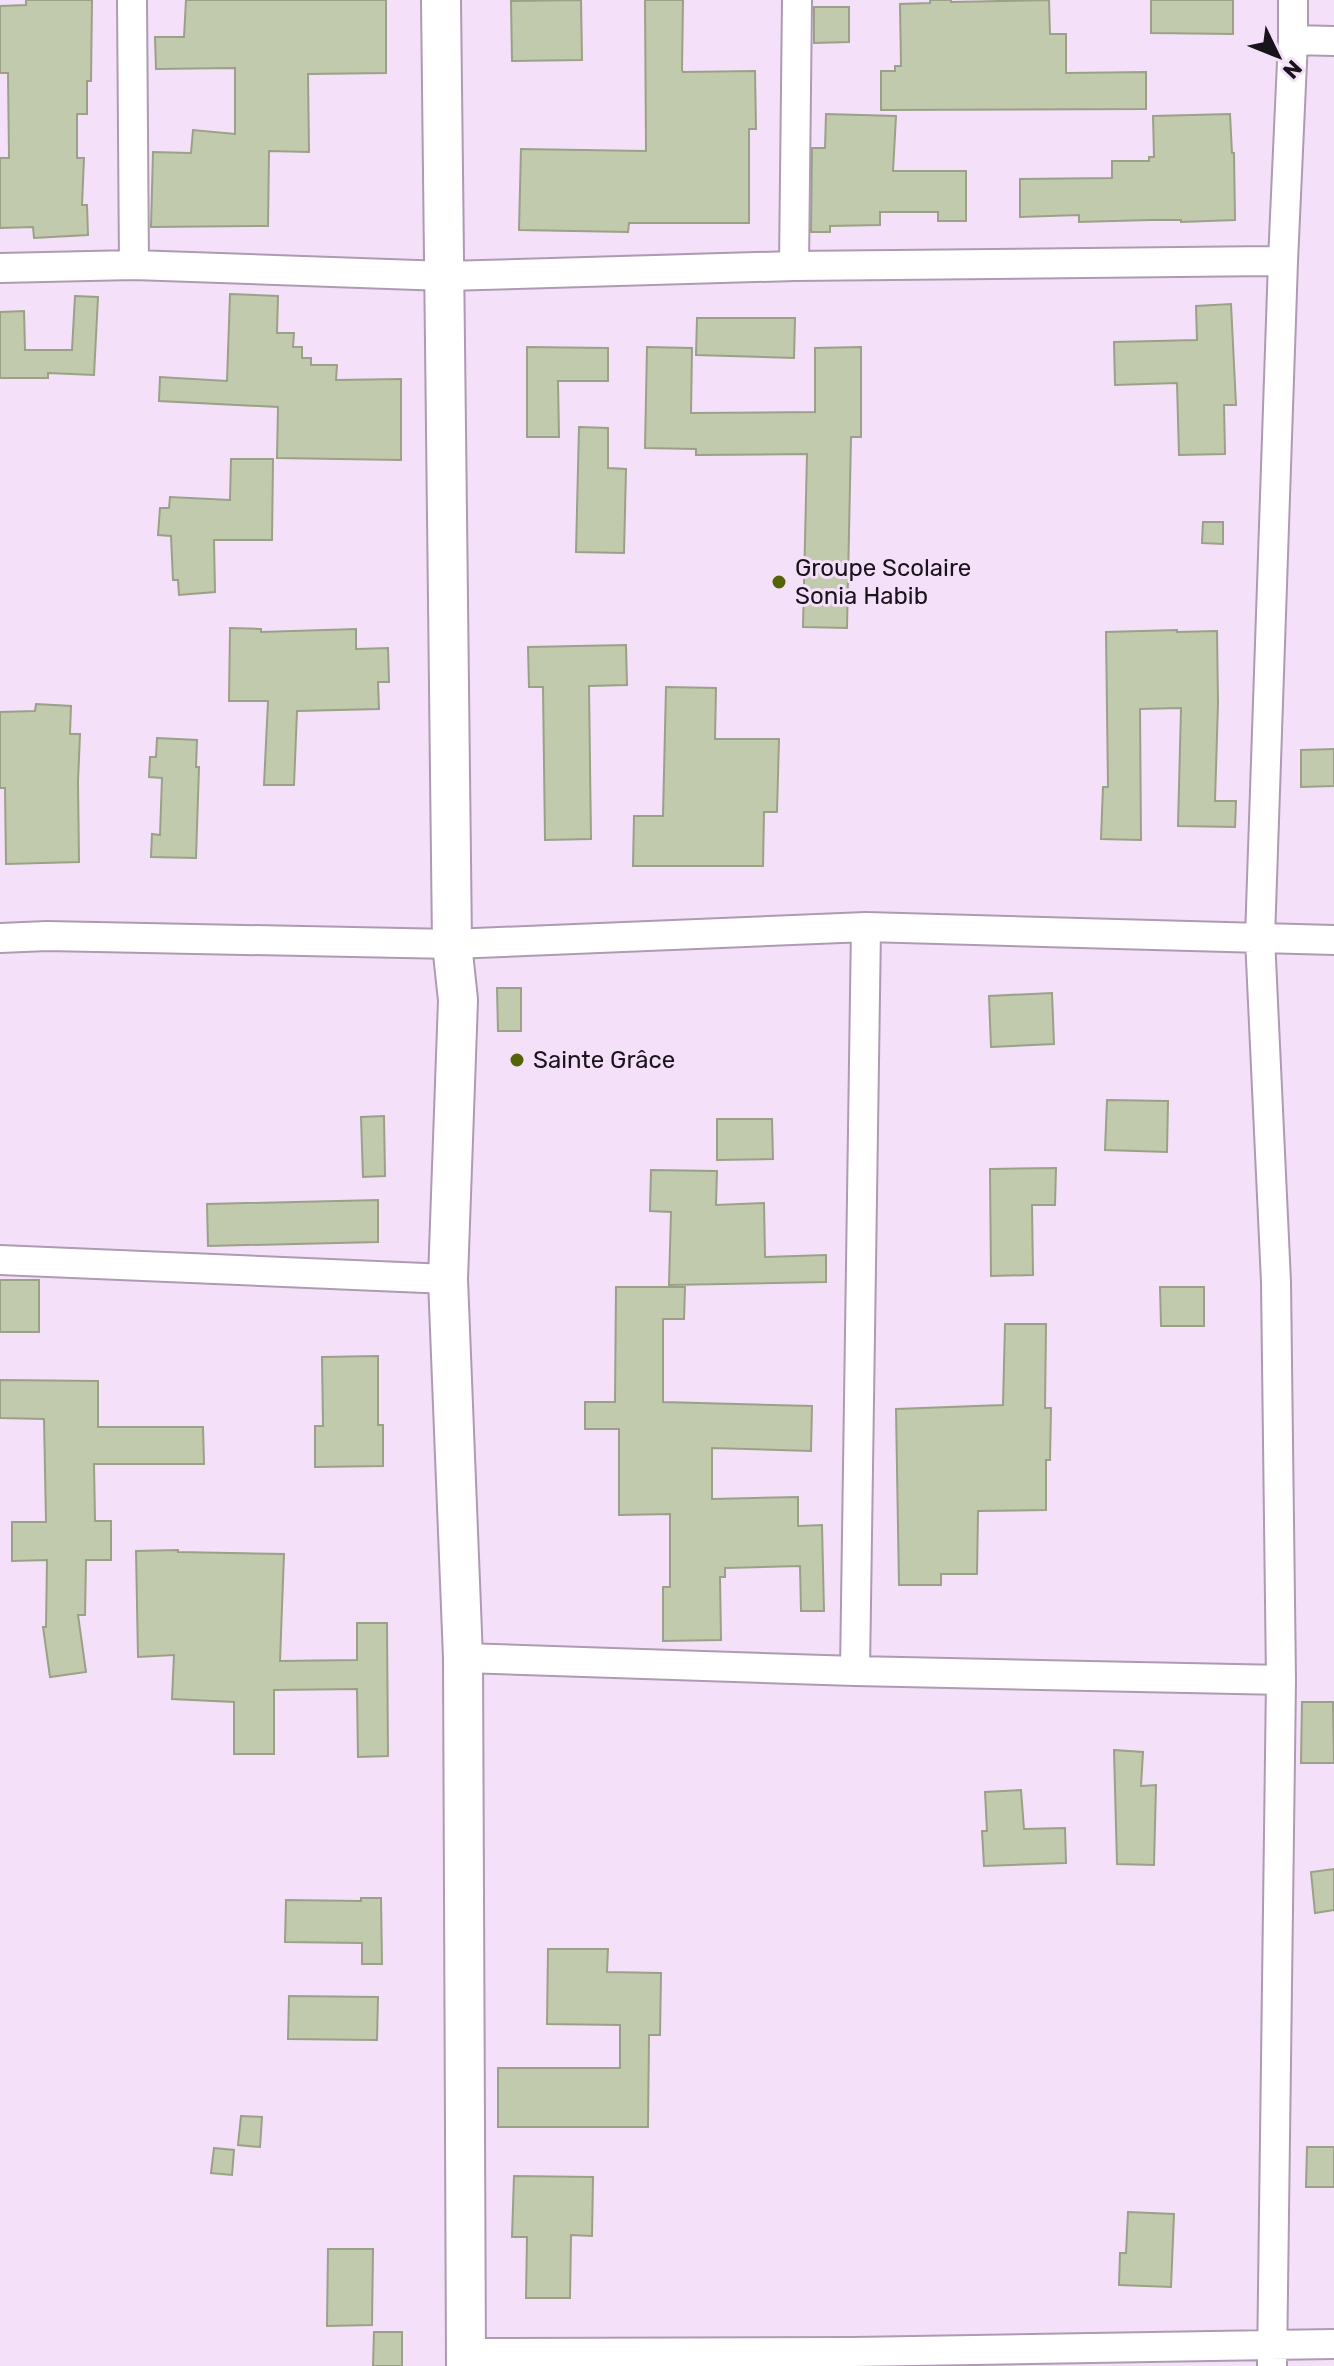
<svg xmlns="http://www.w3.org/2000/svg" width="1334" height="2366" font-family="Rubik,sans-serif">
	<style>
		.building { fill: #c2caae; stroke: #9aa187; stroke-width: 2 }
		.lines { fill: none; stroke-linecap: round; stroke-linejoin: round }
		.street-casing { stroke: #ad9bb1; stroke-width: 32 }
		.secondary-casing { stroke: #ad9bb1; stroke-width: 42 }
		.street { stroke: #fff; stroke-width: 28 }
		.secondary { stroke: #fff; stroke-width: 38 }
		.poi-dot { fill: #546306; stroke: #f4e1f9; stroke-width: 3 }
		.labels { text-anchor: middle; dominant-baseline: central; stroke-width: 6; stroke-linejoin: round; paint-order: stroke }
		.poi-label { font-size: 24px; fill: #1a131b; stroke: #f4e1f9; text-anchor: start }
	</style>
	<rect width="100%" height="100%" fill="#f4e1f9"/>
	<path class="building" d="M 26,0 L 92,0 L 91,81 L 87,81 L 87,114 L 77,114 L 77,158 L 84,158 L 82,205 L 87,205 L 88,235 L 34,238 L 33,227 L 0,228 L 0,158 L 9,158 L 8,73 L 0,73 L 0,6 L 26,5 Z
		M 186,0 L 386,0 L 386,73 L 308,74 L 309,152 L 269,151 L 268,226 L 151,227 L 153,152 L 191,153 L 193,130 L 235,134 L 235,68 L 156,69 L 155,37 L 184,37 Z
		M 581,0 L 582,60 L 512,61 L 511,1 Z
		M 645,0 L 683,0 L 682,70 L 683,72 L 755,71 L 756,129 L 749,129 L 749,223 L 629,223 L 628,232 L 519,230 L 521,149 L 646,151 Z
		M 930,0 L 951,0 L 951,2 L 1049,0 L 1050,34 L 1066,34 L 1066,73 L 1146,72 L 1146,109 L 881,110 L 881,71 L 895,71 L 895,66 L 901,66 L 900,4 L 930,3 Z
		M 1151,0 L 1233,0 L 1233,34 L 1151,33 Z
		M 814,7 L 849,7 L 849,42 L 814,43 Z
		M 826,114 L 896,116 L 893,171 L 966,171 L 966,221 L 938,221 L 938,212 L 880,212 L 880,225 L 830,226 L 830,232 L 811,232 L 812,148 L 825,148 Z
		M 1230,114 L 1232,153 L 1234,153 L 1235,220 L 1181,222 L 1181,220 L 1150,220 L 1079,222 L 1079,215 L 1020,217 L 1020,179 L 1112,178 L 1112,161 L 1149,161 L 1149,157 L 1154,157 L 1153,116 Z
		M 230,294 L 278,296 L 277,333 L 294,333 L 293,347 L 302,347 L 302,358 L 311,358 L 311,365 L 337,365 L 336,380 L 401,379 L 401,460 L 277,458 L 278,407 L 159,401 L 160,377 L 227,381 Z
		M 75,296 L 98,297 L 94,375 L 48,373 L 48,378 L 0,378 L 0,312 L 24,311 L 25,350 L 72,350 Z
		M 1231,304 L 1236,405 L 1224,405 L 1225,454 L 1179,455 L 1177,383 L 1115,385 L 1114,342 L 1197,340 L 1196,306 Z
		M 697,318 L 795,318 L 794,358 L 696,355 Z
		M 527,347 L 608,348 L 608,381 L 558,381 L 559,437 L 527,437 Z
		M 647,347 L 692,348 L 691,413 L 815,412 L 815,348 L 861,347 L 861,437 L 851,437 L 847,628 L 803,627 L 807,454 L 696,455 L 696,449 L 645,448 Z
		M 579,427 L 608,428 L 608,468 L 626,469 L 624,553 L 576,552 Z
		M 231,459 L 273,459 L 272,540 L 214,540 L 215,592 L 179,595 L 178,580 L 173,580 L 171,536 L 158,535 L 160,508 L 169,508 L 170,497 L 230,500 Z
		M 1203,522 L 1223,522 L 1223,544 L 1202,543 Z
		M 230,628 L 261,629 L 261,632 L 356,629 L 356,649 L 388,648 L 389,682 L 378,682 L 379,709 L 297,711 L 294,785 L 264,785 L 268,701 L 229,701 Z
		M 1177,630 L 1177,632 L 1217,631 L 1218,703 L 1215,801 L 1236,801 L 1235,827 L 1178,826 L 1181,708 L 1140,709 L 1141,840 L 1101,839 L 1103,787 L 1108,787 L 1106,632 Z
		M 626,645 L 627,685 L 589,686 L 591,839 L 545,840 L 543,687 L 529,687 L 528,647 Z
		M 666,687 L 716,688 L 715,739 L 779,739 L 777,812 L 764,812 L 763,866 L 633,866 L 634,816 L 663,816 Z
		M 36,704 L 71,706 L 70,734 L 80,734 L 78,782 L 79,862 L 6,864 L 5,788 L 0,788 L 0,712 L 35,711 Z
		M 157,738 L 197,740 L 196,767 L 199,767 L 196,858 L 151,857 L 152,834 L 160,835 L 162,778 L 149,777 L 150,757 L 156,757 Z
		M 1334,749 L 1334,786 L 1301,787 L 1301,750 Z
		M 497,988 L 521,988 L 521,1031 L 498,1031 Z
		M 1052,993 L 1054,1044 L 991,1047 L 989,996 Z
		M 1107,1100 L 1168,1101 L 1167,1152 L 1105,1150 Z
		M 384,1116 L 385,1176 L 363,1177 L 361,1117 Z
		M 717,1119 L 772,1119 L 773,1159 L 717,1160 Z
		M 1056,1168 L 1055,1205 L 1032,1205 L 1033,1275 L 991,1276 L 990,1169 Z
		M 651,1170 L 717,1171 L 716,1205 L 764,1203 L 765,1257 L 826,1255 L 826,1282 L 669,1285 L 671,1212 L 650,1211 Z
		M 378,1200 L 378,1242 L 208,1246 L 207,1204 Z
		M 0,1280 L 39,1280 L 39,1332 L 0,1332 Z
		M 616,1287 L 685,1287 L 684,1319 L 663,1319 L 663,1402 L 812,1406 L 811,1451 L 712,1448 L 712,1499 L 798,1497 L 798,1526 L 822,1525 L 824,1611 L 801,1611 L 800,1566 L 725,1568 L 725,1577 L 720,1577 L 721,1640 L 663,1641 L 663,1587 L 670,1587 L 670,1514 L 619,1515 L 619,1429 L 585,1429 L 585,1402 L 615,1402 Z
		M 1160,1287 L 1204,1287 L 1204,1326 L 1161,1326 Z
		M 1005,1324 L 1046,1324 L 1045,1408 L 1051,1408 L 1050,1460 L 1046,1460 L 1046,1510 L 978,1511 L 977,1574 L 941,1574 L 941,1585 L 899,1585 L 896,1409 L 1003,1405 Z
		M 378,1356 L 378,1425 L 383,1425 L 383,1466 L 315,1467 L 315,1426 L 323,1426 L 322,1357 Z
		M 0,1380 L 98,1381 L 98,1427 L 203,1427 L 204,1464 L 94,1464 L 95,1521 L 111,1521 L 111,1560 L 86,1560 L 85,1615 L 78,1615 L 86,1672 L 50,1677 L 43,1627 L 46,1627 L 47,1560 L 12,1561 L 12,1522 L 46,1522 L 44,1419 L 0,1418 Z
		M 178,1550 L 178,1552 L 284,1554 L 280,1661 L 357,1660 L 357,1623 L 387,1623 L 388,1756 L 358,1757 L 357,1689 L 274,1690 L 274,1754 L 234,1754 L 234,1702 L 172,1699 L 174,1655 L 138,1657 L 136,1551 Z
		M 1302,1702 L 1333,1702 L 1334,1763 L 1301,1763 Z
		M 1114,1750 L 1143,1752 L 1141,1786 L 1156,1785 L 1154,1865 L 1117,1864 Z
		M 1021,1790 L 1024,1829 L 1065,1828 L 1066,1863 L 984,1866 L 982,1831 L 987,1831 L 985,1792 Z
		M 1334,1869 L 1334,1910 L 1315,1913 L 1311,1872 Z
		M 361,1898 L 381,1898 L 382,1964 L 362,1964 L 362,1943 L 285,1942 L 286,1900 L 361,1901 Z
		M 548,1949 L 608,1949 L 607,1972 L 661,1973 L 660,2035 L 649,2035 L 648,2127 L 498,2127 L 498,2068 L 620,2068 L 620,2025 L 547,2024 Z
		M 289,1996 L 378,1997 L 377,2040 L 288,2039 Z
		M 241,2116 L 262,2117 L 260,2147 L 238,2145 Z
		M 1307,2147 L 1334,2147 L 1334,2187 L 1306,2187 Z
		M 214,2148 L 234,2150 L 232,2175 L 211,2173 Z
		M 514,2176 L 593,2177 L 592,2236 L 571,2235 L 570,2298 L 526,2298 L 527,2237 L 512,2237 Z
		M 1128,2212 L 1174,2214 L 1171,2287 L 1119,2285 L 1120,2253 L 1126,2253 Z
		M 328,2249 L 373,2249 L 372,2325 L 327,2326 Z
		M 374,2332 L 402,2332 L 402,2366 L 373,2366 Z"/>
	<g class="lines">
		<defs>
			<path id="street" d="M 132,0 L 134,265
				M 1293,40 L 1334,41
				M 794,266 L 797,0
				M 0,268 L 134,265 L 445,276 L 794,266 L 1283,261
				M 0,938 L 47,936 L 452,944 L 866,927 L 1334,940
				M 0,1260 L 448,1279
				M 463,1658 L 855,1671 L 1281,1680
				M 855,1671 L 866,927
				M 466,2353 L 853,2352 L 1334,2344
				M 1272,2366 L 1281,1680 L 1276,1282 L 1260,938 L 1283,261 L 1293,40 L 1293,0"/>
			<path id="secondary" d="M 441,0 L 452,944 L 458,1000 L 448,1279 L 463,1658 L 466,2366"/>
		</defs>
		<use href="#street" class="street-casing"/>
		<use href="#secondary" class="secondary-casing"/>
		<use href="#street" class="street"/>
		<use href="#secondary" class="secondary"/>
	</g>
	<g class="poi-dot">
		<circle cx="779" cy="582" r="8"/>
		<circle cx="517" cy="1060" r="8"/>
	</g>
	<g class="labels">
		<g class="poi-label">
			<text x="795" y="568">Groupe Scolaire<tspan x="795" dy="28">Sonia Habib</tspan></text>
			<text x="533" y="1060">Sainte Grâce</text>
		</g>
	</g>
	<g transform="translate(1278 56) rotate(133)" stroke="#f4e1f9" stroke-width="6" paint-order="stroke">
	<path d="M0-6L14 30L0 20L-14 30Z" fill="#1a131b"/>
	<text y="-12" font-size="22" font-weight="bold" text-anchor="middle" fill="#1a131b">N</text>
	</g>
</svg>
